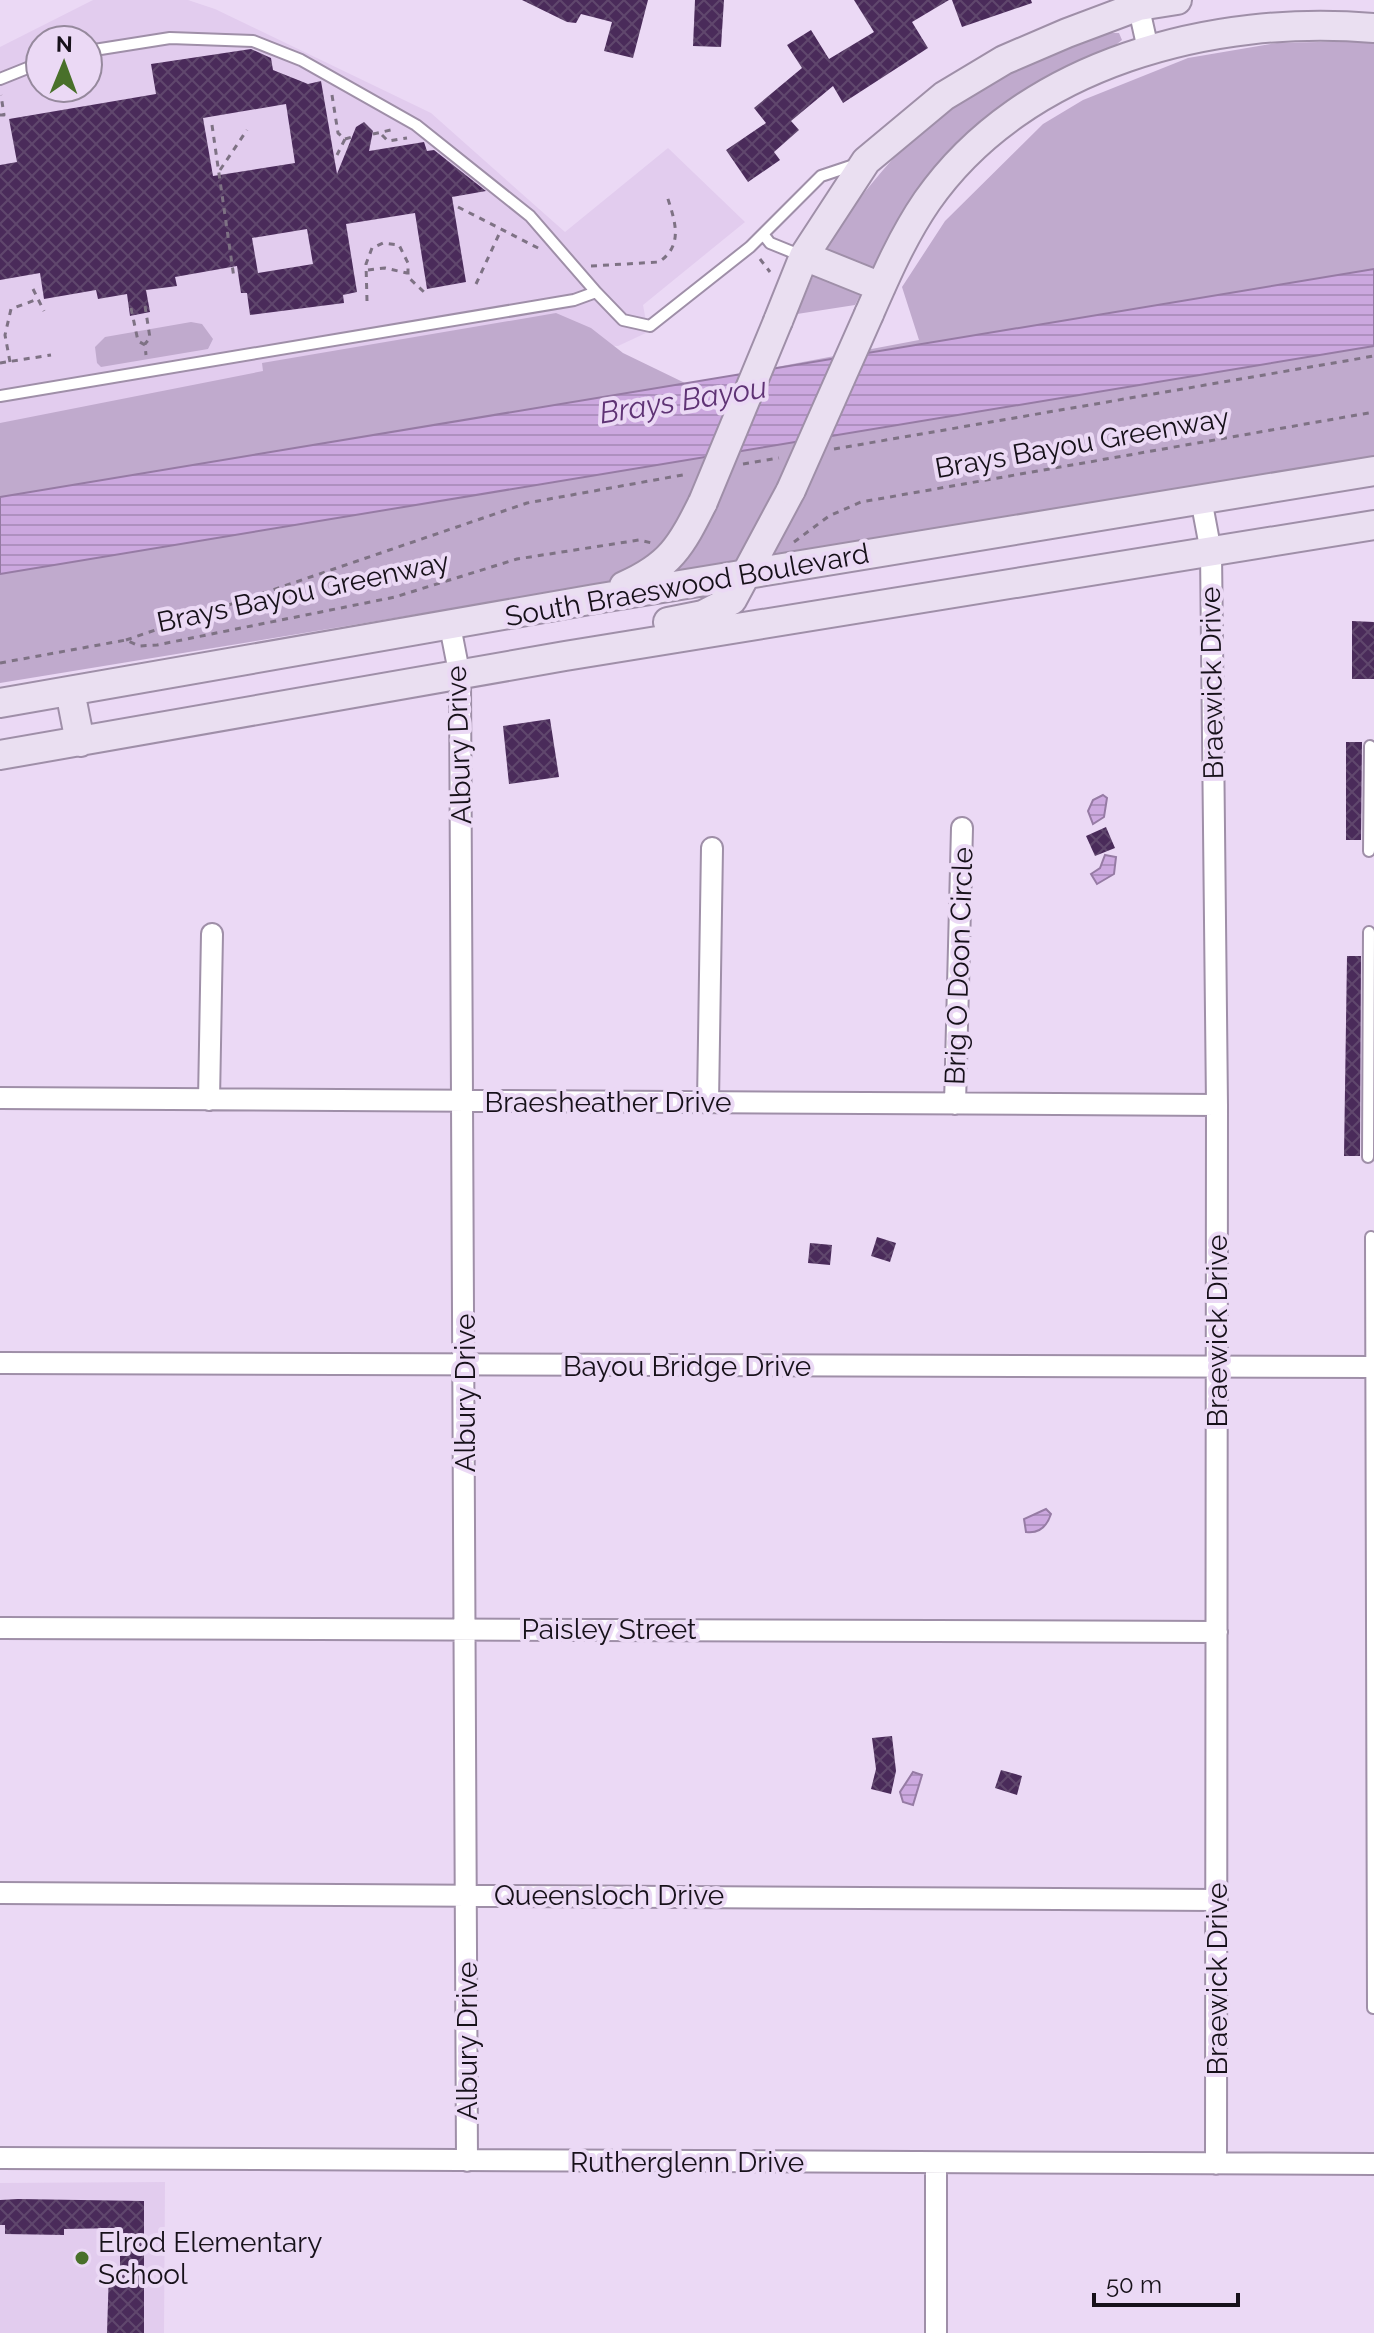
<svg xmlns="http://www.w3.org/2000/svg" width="1374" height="2333" font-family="Raleway,sans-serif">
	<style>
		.built { fill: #e2ccee; fill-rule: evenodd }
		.grass { fill: #c0aacd }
		.water { fill: url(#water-rules); stroke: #967ba4; stroke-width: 2 }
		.building { fill: url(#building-cross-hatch); fill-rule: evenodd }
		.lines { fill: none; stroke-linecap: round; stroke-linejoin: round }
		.lane-casing { stroke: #9f8fa8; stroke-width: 14 }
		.street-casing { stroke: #9f8fa8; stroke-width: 24 }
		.secondary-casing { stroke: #9f8fa8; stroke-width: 32 }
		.path { stroke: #7e7284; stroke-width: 3; stroke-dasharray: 6 6; stroke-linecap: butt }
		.lane { stroke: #fff; stroke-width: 10 }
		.street { stroke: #fff; stroke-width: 20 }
		.secondary { stroke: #eadff1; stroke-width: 28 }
		.secondary-bridge-casing { stroke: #9f8fa8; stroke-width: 32; stroke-linecap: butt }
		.secondary-bridge { stroke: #eadff1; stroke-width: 28 }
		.poi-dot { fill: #49702a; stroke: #ebd9f5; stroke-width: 3 }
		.labels { text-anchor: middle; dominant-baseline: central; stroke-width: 8; stroke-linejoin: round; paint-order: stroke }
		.street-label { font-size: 28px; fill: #17111a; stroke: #ebd9f5 }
		.poi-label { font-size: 28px; fill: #17111a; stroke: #ebd9f5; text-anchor: start }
		.water-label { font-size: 30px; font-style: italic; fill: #5f3375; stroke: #ebd9f5 }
	</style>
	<defs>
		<pattern id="water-rules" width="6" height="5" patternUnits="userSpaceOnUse" patternTransform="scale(2)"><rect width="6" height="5" fill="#cca8df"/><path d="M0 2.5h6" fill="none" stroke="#ae90bf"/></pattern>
		<pattern id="building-cross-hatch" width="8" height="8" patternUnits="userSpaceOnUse" patternTransform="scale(2)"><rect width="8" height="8" fill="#4a2b5a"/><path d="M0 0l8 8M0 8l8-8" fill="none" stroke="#60476d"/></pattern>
	</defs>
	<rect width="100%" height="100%" fill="#ebd9f5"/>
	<path class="built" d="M 93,0 L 188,0 L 215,9 L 431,113 L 565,232 L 668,148 L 745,222 L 643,305 L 648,332 L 618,346 L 531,343 L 0,429 L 0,47 ZM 40,40 L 88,40 L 88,88 L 40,88 Z
		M 165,2182 L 164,2333 L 0,2333 L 0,2183 Z"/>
	<path class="grass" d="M 1106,33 L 1119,33 L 1122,40 L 910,208 L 874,268 L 827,251 L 829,241 C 867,186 910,132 967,95 C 1009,67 1059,51 1106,33 Z
		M 1359,41 L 1374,42 L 1374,457 L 0,683 L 0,423 L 263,371 L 262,363 L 556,313 L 591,328 L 623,353 L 687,384 L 919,340 L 902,287 L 945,221 L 1043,124 L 1083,100 L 1188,58 L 1277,43 Z
		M 813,276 L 860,295 L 855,305 L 797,314 Z
		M 191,322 L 202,324 L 213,339 L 208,349 L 101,367 L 97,363 L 95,347 L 105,337 Z"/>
	<path class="water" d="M 1374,269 L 1374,346 L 0,574 L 0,497 Z
		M 1103,795 L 1107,798 L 1104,817 L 1093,824 L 1088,811 L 1093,800 Z
		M 1105,855 L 1116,857 L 1114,874 L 1097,884 L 1091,874 L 1100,868 Z
		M 1046,1509 L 1051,1514 C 1047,1526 1040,1534 1026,1532 L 1024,1519 Z
		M 913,1772 L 922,1775 L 913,1805 L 903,1802 L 900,1792 Z"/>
	<path class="building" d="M 522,0 L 648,0 L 633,58 L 604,51 L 612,22 L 581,14 L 576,23 L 567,22 Z
		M 695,0 L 724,0 L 721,47 L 693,46 Z
		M 854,0 L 949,0 L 912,22 L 928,48 L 843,103 L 833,86 L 791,121 L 799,130 L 774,152 L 780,160 L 748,182 L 726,150 L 766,123 L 754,108 L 802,68 L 787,45 L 811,30 L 829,59 L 874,32 Z
		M 952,0 L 1031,0 L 1032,3 L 962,27 Z
		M 251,49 L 271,58 L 273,70 L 308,84 L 321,81 L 337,174 L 356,127 L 364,122 L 373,131 L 369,151 L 424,142 L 427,151 L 434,150 L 486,191 L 452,197 L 466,282 L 427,289 L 415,213 L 346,224 L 357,292 L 343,295 L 344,303 L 250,315 L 247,293 L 241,293 L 237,266 L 175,277 L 177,286 L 146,290 L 150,312 L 130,316 L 127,294 L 98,299 L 96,290 L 44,299 L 40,273 L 0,280 L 0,165 L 17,162 L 9,119 L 156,94 L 151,64 ZM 286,104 L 295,163 L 213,176 L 203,118 ZM 307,229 L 313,264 L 258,273 L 252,238 Z
		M 1352,621 L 1374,622 L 1374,679 L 1352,679 Z
		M 550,719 L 559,777 L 509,784 L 503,726 Z
		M 1346,742 L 1362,742 L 1361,840 L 1346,840 Z
		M 1106,827 L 1115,848 L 1095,856 L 1086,836 Z
		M 1347,956 L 1361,956 L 1360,1156 L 1344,1156 Z
		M 877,1237 L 896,1243 L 890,1262 L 871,1256 Z
		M 810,1243 L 832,1245 L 830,1265 L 808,1263 Z
		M 892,1736 L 896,1771 L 891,1794 L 871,1789 L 876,1769 L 872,1738 Z
		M 1001,1770 L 1022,1776 L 1017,1795 L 995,1788 Z
		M 18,2199 L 144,2201 L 144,2333 L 107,2333 L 109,2270 L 120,2271 L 120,2228 L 64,2229 L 64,2235 L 5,2234 L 5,2225 L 0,2225 L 0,2200 Z"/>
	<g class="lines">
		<defs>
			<path id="lane" d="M 88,51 L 170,38 L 253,41 L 301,60 L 416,125 L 530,216 L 596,292
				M 0,79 L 40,63
				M 763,234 L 770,243 L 802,256
				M 0,396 L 574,300 L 596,292 L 623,320 L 650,326 L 750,247 L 821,176 L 857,164
				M 1369,851 L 1370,746
				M 1368,1157 L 1369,932
				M 1371,1237 L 1373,2008"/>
			<path id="street" d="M 1137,0 L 1148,49
				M 1201,499 L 1211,552 L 1217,1105 L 1216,2164
				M 450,626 L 460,677 C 466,1171 467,1666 467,2161
				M 0,1098 L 1217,1105
				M 209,1100 L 212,934
				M 708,1102 L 712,848
				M 955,1104 L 962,828
				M 0,1363 L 1374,1367
				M 0,1628 L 1217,1632
				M 0,1893 L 1217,1900
				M 0,2158 L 1374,2164
				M 936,2163 L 936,2333"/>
			<path id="secondary" d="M 804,256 L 881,287
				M 869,314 C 886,275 903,236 927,201 C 1024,62 1215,14 1374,28
				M 778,321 L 804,256 L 866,161 L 944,96 L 1004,60 L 1067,33 L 1139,6 L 1177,0
				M 624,586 C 670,566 681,546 703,502
				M 668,622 L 703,615 L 732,600 L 791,490
				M 70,691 L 80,742
				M 0,703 L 595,599 L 1374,471
				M 0,755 L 565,656 L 1374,525"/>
		</defs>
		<use href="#lane" class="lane-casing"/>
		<use href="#street" class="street-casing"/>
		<use href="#secondary" class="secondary-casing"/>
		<path class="path" d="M 332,95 L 338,133 L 345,139 L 337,155
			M 0,115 L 4,115 L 1,95
			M 212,125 L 234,278
			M 373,134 L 395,129
			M 382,135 L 388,141 L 407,138
			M 345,139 L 356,136
			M 220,170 L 247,130
			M 458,207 L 540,249
			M 760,259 L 770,272
			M 591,266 L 659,262 C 684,245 675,221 667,196
			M 368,270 L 385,268 L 407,273
			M 476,284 L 501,230
			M 33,289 L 44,311
			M 367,301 L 366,264 L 372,248 L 383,243 L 399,245 L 408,263 L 408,277 L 424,292
			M 145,306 L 150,338 L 145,344
			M 131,308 L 138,341 L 145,345 L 146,355
			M 10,362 L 5,335 L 11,309 L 38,299
			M 0,363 L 51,355
			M 834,449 L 1374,356
			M 743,464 L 779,458
			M 794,542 L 829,516 L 861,502 L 1374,412
			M 126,640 L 527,503 L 688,474
			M 0,663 L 126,640 L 139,646 L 157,645 L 395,597 L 517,559 L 639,540 L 652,543"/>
		<use href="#lane" class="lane"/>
		<use href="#street" class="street"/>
		<use href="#secondary" class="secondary"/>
		<defs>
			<path id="secondary-bridge" d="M 791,490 L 869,314
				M 703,502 L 778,321"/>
		</defs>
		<use href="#secondary-bridge" class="secondary-bridge-casing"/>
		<use href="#secondary-bridge" class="secondary-bridge"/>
	</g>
	<circle class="poi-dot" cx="82" cy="2258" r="8"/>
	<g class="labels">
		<g class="street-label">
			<text transform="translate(1082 443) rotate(-10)">Brays Bayou Greenway</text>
			<text transform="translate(687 585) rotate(-10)">South Braeswood Boulevard</text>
			<text transform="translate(303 592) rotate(-12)">Brays Bayou Greenway</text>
			<text transform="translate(1212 683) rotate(-91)">Braewick Drive</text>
			<text transform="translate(459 745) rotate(-92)">Albury Drive</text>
			<text transform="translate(959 966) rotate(-88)">Brig O Doon Circle</text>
			<text x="608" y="1102">Braesheather Drive</text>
			<text transform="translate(1217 1331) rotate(-90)">Braewick Drive</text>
			<text x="687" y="1366">Bayou Bridge Drive</text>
			<text transform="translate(465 1393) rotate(-90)">Albury Drive</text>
			<text x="609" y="1629">Paisley Street</text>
			<text x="609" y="1895">Queensloch Drive</text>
			<text transform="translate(1217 1979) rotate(-90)">Braewick Drive</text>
			<text transform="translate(467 2041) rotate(-90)">Albury Drive</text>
			<text x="687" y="2162">Rutherglenn Drive</text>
		</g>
		<g class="poi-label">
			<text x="98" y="2242">Elrod Elementary<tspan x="98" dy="32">School</tspan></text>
		</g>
		<g class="water-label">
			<text transform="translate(683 400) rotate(-9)">Brays Bayou</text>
		</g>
	</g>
	<g transform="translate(64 64) rotate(1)"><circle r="38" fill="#ebd9f5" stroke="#96899d" stroke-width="2"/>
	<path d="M0-6L14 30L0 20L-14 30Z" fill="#49702a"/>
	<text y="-12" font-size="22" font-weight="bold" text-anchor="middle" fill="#17111a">N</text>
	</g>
	<path d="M1094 2293v12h144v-12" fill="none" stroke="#17111a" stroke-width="4"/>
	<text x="1106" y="2293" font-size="24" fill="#17111a" stroke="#ebd9f5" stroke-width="6" paint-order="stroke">50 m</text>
</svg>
